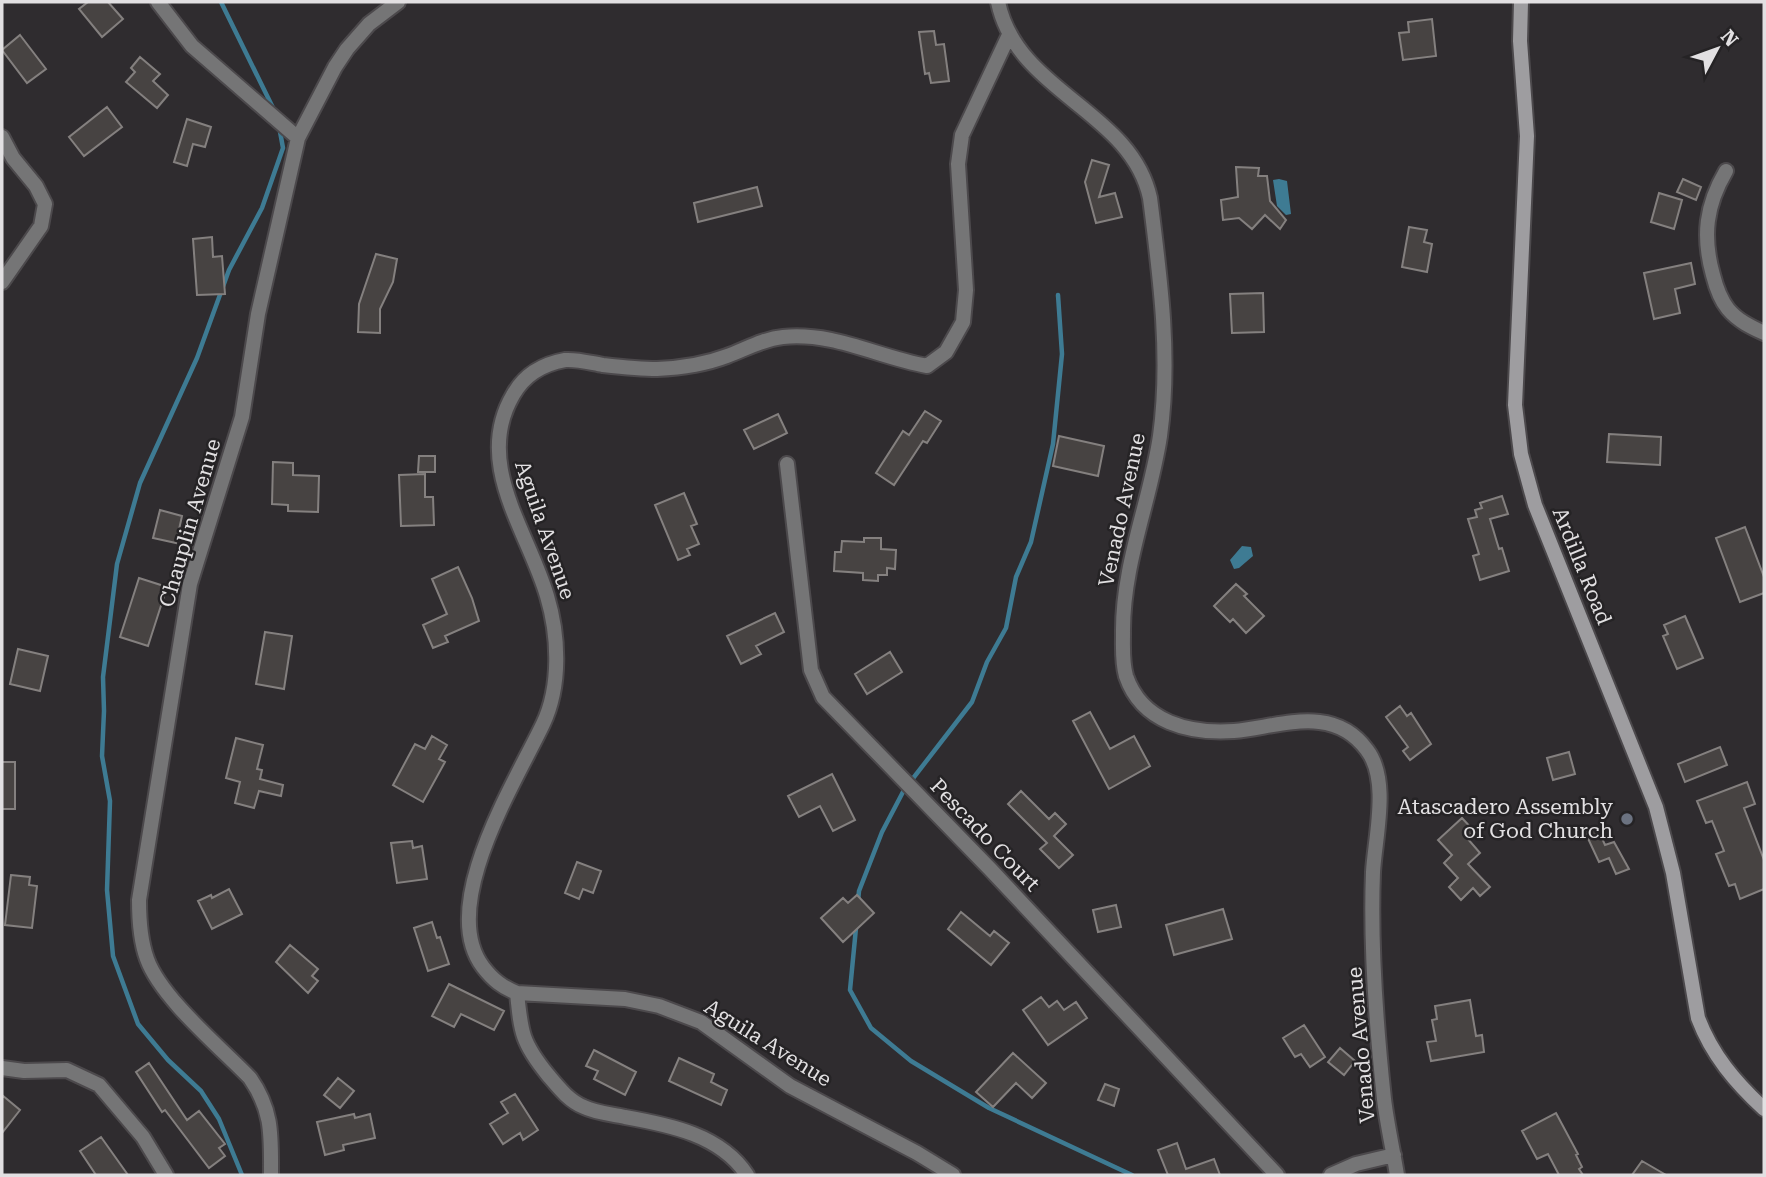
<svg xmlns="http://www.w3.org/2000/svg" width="1766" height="1177" font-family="'Roboto Serif',serif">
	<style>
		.water { fill: #3e7b93 }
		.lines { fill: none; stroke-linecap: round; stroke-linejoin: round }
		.stream { stroke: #3e7b93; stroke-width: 4.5 }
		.building { fill: #474342; stroke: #84807f; stroke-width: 2 }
		.street-casing { stroke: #4c494c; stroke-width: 18 }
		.secondary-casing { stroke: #4c494c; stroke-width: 18 }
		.street { stroke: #757576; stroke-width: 14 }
		.secondary { stroke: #9e9da0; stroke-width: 14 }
		.worship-dot { fill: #6b7280; stroke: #252325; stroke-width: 2.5 }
		.labels { text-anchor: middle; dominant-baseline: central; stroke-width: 5; stroke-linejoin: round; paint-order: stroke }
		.street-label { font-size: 21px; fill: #e2e0e2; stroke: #252325 }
		.poi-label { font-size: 21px; fill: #e2e0e2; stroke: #252325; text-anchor: end }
	</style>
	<rect width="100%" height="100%" fill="#2f2c2f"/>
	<path class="water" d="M 1279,179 L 1287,181 L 1291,214 L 1286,215 L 1277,206 L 1273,180 Z
		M 1242,546 L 1251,547 L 1253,556 L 1239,568 L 1234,569 L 1230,560 Z"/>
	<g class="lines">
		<path class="stream" d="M 221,2 L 276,114
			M 858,902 L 859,891 L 882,832 L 904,790 L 972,702 L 987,662 L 1006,628 L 1016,577 L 1031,542 L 1053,444 L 1062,354 L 1058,295
			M 856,928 L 850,990 L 871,1028 L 911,1061 L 989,1108 L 1132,1175
			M 242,1175 L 219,1119 L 201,1091 L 168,1060 L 138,1024 L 113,956 L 107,890 L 110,801 L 102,756 L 104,711 L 103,677 L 117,564 L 140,483 L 197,358 L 229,270 L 262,208 L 283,148 L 279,126"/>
	</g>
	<path class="building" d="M 88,2 L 108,2 L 123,19 L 102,37 L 79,9 Z
		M 1432,19 L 1436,56 L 1403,60 L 1399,33 L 1409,32 L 1408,22 Z
		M 934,31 L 936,45 L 944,44 L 949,81 L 931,83 L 929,73 L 925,74 L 919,32 Z
		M 20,35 L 46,69 L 27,83 L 2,50 Z
		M 140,57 L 160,74 L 153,81 L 168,95 L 157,108 L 126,82 L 135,72 L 131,68 Z
		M 107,107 L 122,127 L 84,156 L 69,137 Z
		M 187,119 L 211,127 L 205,147 L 193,144 L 187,166 L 174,162 Z
		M 1092,160 L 1109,165 L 1099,197 L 1115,193 L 1122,217 L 1096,223 L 1085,182 Z
		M 1236,167 L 1259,168 L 1258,176 L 1267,176 L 1270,201 L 1286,220 L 1280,229 L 1265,215 L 1252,229 L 1239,218 L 1223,220 L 1221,200 L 1238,197 Z
		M 1683,179 L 1701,187 L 1696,200 L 1677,192 Z
		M 757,187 L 762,206 L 698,222 L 694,203 Z
		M 1659,193 L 1682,200 L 1674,229 L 1651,222 Z
		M 1409,227 L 1427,230 L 1424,242 L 1432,244 L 1427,272 L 1402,267 Z
		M 212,237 L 213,257 L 222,256 L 225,294 L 197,295 L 193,239 Z
		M 376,254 L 397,259 L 393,282 L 380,309 L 380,333 L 358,332 L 359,304 Z
		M 1691,263 L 1695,284 L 1675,289 L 1680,313 L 1654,319 L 1644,273 Z
		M 1263,293 L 1264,332 L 1232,333 L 1230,294 Z
		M 925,411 L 941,421 L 927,443 L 923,441 L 894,485 L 876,473 L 903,431 L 909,435 Z
		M 778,414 L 787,433 L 754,449 L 744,430 Z
		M 1609,434 L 1661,437 L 1660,465 L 1607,462 Z
		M 1059,436 L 1104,446 L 1098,476 L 1053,466 Z
		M 419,456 L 435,456 L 435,472 L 418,472 Z
		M 273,462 L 293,463 L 293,475 L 319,476 L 318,512 L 288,511 L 288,505 L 272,504 Z
		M 425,474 L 425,497 L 433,497 L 434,525 L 401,526 L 399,475 Z
		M 684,493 L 697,524 L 691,526 L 699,544 L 687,549 L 690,555 L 678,560 L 655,505 Z
		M 1502,496 L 1508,514 L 1490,519 L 1499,549 L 1502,548 L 1509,571 L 1480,580 L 1473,556 L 1479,554 L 1468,519 L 1477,517 L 1475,510 L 1482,508 L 1480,503 Z
		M 160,510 L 182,516 L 176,543 L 153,538 Z
		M 1745,527 L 1764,577 L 1764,593 L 1740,602 L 1716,538 Z
		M 864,538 L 881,538 L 881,549 L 896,550 L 895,569 L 887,568 L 887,575 L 878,575 L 878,581 L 863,580 L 863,573 L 834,571 L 835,552 L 841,552 L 842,541 L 864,542 Z
		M 458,567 L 472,598 L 479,621 L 445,636 L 448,642 L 433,648 L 423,625 L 447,614 L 432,579 Z
		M 139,578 L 167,587 L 148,646 L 120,637 Z
		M 1236,584 L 1247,594 L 1244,596 L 1264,616 L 1246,633 L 1233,619 L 1230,622 L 1214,606 Z
		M 775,613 L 784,632 L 756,646 L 761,654 L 741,664 L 727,636 Z
		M 1685,616 L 1703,658 L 1677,669 L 1663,636 L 1668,634 L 1664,625 Z
		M 265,632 L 292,636 L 284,689 L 256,684 Z
		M 18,649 L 48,656 L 40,691 L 10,684 Z
		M 890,652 L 902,672 L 867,694 L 855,674 Z
		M 1400,706 L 1407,716 L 1411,713 L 1431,744 L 1410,760 L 1403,751 L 1408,747 L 1386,717 Z
		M 1090,712 L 1110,749 L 1134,736 L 1150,766 L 1109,789 L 1073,721 Z
		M 432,736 L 447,745 L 439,759 L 445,762 L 423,802 L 393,785 L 415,744 L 425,749 Z
		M 236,738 L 263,745 L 257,769 L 262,770 L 260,779 L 283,785 L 281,796 L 259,791 L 254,808 L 235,803 L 240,782 L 226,778 Z
		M 1720,747 L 1727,765 L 1685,782 L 1678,764 Z
		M 1569,752 L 1575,774 L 1553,780 L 1547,758 Z
		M 2,762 L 15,762 L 15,809 L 2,809 Z
		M 832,774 L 855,820 L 833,831 L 820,806 L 799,817 L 788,796 Z
		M 1747,782 L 1755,804 L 1744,808 L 1764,860 L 1764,889 L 1740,899 L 1735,884 L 1729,886 L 1716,854 L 1724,851 L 1712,821 L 1706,823 L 1697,801 Z
		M 1021,791 L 1049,819 L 1055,813 L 1066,824 L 1054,836 L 1073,855 L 1059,868 L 1040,849 L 1047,843 L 1008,804 Z
		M 1462,818 L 1474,831 L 1467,838 L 1480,853 L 1468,864 L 1490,887 L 1480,896 L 1473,888 L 1461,900 L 1449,887 L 1458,878 L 1444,863 L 1452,855 L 1438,840 Z
		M 1597,827 L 1605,845 L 1614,842 L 1629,869 L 1616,874 L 1609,858 L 1599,862 L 1585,832 Z
		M 412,841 L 413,848 L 422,846 L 427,879 L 397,883 L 391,843 Z
		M 577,862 L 601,871 L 593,893 L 583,889 L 579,899 L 565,893 Z
		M 11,875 L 30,877 L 29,885 L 37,886 L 32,928 L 5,925 Z
		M 229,889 L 242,914 L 212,929 L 198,901 L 211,895 L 212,898 Z
		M 857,895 L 874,913 L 843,942 L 821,918 L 843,898 L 848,903 Z
		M 1116,905 L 1121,927 L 1098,932 L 1093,910 Z
		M 1223,909 L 1232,939 L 1174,955 L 1166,925 Z
		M 961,912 L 990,936 L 994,931 L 1009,943 L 991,965 L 948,929 Z
		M 432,922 L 437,938 L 440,937 L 449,964 L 428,971 L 414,928 Z
		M 290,945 L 318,969 L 312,976 L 318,981 L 308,993 L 276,962 Z
		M 449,984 L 504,1011 L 494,1030 L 461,1014 L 454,1027 L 432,1016 Z
		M 1041,997 L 1049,1007 L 1057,1001 L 1064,1010 L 1076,1002 L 1087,1018 L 1048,1045 L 1023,1010 Z
		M 1470,1000 L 1476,1036 L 1482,1035 L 1484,1052 L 1431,1061 L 1427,1042 L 1436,1041 L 1432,1020 L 1437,1019 L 1435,1006 Z
		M 1304,1025 L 1325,1057 L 1310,1067 L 1301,1054 L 1295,1057 L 1283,1038 Z
		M 1340,1048 L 1355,1061 L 1344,1075 L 1328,1062 Z
		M 594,1050 L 636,1072 L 625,1095 L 594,1079 L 598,1071 L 586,1066 Z
		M 1013,1053 L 1046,1083 L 1032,1098 L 1016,1083 L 993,1107 L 976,1092 Z
		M 679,1058 L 714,1074 L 711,1082 L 727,1090 L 721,1105 L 669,1081 Z
		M 149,1063 L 187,1120 L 199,1111 L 225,1144 L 219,1148 L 225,1156 L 209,1168 L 165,1110 L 162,1112 L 136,1072 Z
		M 338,1078 L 354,1091 L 340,1108 L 324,1095 Z
		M 1105,1084 L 1119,1089 L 1114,1106 L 1098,1100 Z
		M 515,1094 L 538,1130 L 523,1140 L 520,1133 L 503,1144 L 490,1124 L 508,1113 L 501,1102 Z
		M 2,1095 L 20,1110 L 2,1133 Z
		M 1556,1113 L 1578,1154 L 1576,1155 L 1582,1167 L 1579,1169 L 1583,1175 L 1559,1175 L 1548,1154 L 1537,1159 L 1522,1131 Z
		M 354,1114 L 355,1118 L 370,1114 L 375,1138 L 343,1145 L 344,1150 L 325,1155 L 317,1122 Z
		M 101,1137 L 128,1175 L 96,1175 L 80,1151 Z
		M 1177,1143 L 1186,1169 L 1214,1159 L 1220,1175 L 1168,1175 L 1158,1150 Z
		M 1642,1161 L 1666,1175 L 1632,1175 Z"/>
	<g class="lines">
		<defs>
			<path id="street" d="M 158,2 L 192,46 L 298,138
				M 998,2 C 1017,93 1131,110 1150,198 C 1160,276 1171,357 1160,436 C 1150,503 1122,565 1123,634 C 1123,648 1122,662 1126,676 C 1142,723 1190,734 1234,731 C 1279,727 1333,703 1367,750 C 1390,780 1375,837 1373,872 C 1370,948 1376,1024 1384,1099 C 1387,1124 1393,1150 1397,1175
				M 2,137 L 13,158 L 36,186 L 45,204 L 41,226 L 2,282
				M 1726,171 C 1706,205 1702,236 1713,275 C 1716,287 1720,299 1728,309 C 1738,321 1751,327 1764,333
				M 787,464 L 811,670 L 823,697 L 991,870 L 1277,1175
				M 517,993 C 521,1033 522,1043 548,1075 C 559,1088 569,1101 584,1107 C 596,1113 612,1114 625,1117 C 670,1125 721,1135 747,1175
				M 2,1068 L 24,1071 L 67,1070 L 99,1085 L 143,1137 L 166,1175
				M 271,1175 C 271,1136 273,1111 250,1078 C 220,1047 161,998 147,959 C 140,940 139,920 139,900 L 190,584 L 242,417 L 258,314 L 298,138 L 335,67 L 347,49 L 369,24 L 398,2
				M 953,1175 L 917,1153 L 790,1086 L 701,1022 L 659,1006 L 625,999 L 517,993 C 502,987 493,980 483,967 C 437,906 515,783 543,724 C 561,686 559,636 547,596 C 528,531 473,463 513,395 C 524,375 543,364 565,360 C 577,359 591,363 603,365 C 621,367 639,369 657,369 C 680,368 706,364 727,356 C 746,349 763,339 783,337 C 835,332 877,357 927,366 L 946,352 L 963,322 L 966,290 L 958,164 L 962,135 L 1009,35
				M 1331,1175 L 1356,1164 L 1394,1155"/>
			<path id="secondary" d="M 1521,2 L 1520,41 L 1527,136 L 1515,405 L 1521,454 L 1535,505 L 1656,807 L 1673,873 L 1698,1018 C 1712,1055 1735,1082 1764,1109"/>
		</defs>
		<use href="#street" class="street-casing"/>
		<use href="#secondary" class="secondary-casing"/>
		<use href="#street" class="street"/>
		<use href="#secondary" class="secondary"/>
	</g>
	<circle class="worship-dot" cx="1627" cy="819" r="7"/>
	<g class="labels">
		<g class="street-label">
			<text transform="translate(1122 510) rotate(-78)">Venado Avenue</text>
			<text transform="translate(190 523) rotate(-74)">Chauplin Avenue</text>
			<text transform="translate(545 530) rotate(71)">Aguila Avenue</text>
			<text transform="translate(1582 566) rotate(68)">Ardilla Road</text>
			<text transform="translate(985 835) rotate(46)">Pescado Court</text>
			<text transform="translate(768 1043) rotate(32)">Aguila Avenue</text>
			<text transform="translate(1361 1045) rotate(-95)">Venado Avenue</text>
		</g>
		<g class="poi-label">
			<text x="1613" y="807">Atascadero Assembly<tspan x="1613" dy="24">of God Church</tspan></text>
		</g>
	</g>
	<rect width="1766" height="1177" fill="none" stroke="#e2e0e2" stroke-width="7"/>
	<g transform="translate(1717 49) rotate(49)" stroke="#252325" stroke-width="5" paint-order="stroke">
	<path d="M0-5L12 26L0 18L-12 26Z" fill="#e2e0e2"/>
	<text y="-10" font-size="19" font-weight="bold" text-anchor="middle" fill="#e2e0e2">N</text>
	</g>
</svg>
